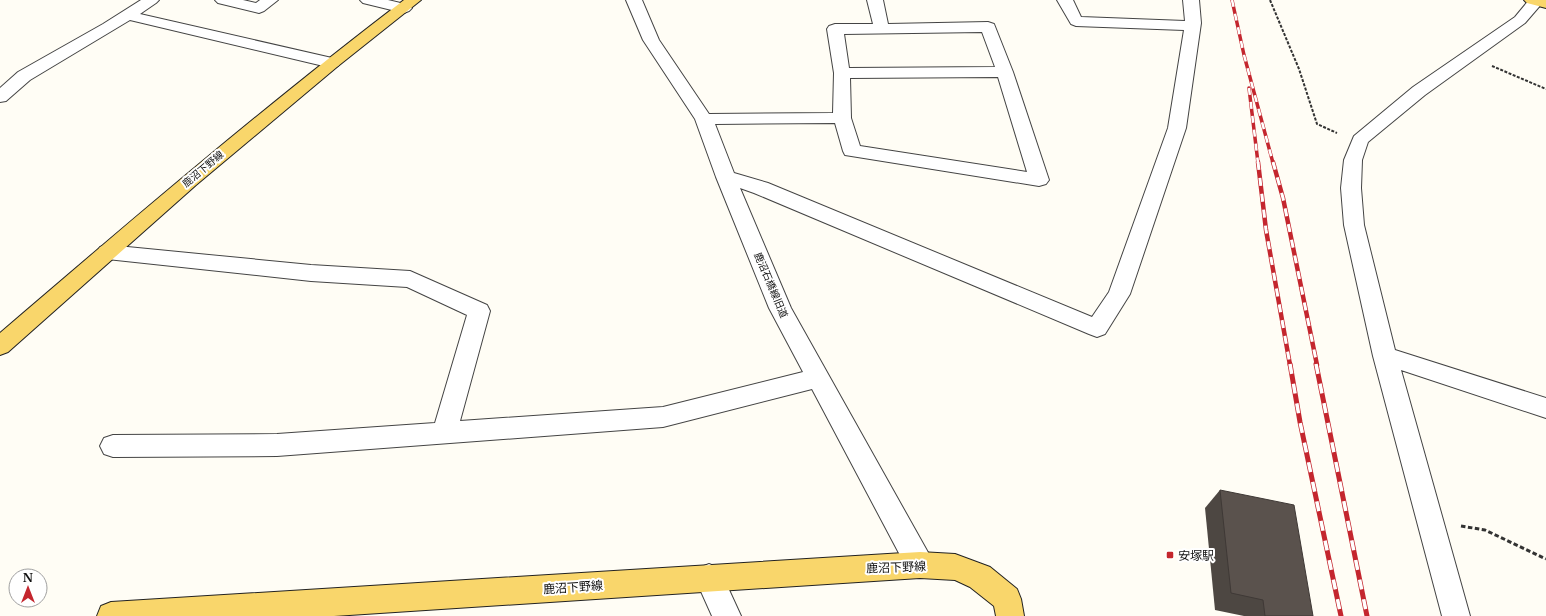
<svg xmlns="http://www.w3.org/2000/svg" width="1546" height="616" font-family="'Libre Baskerville','Noto Sans JP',serif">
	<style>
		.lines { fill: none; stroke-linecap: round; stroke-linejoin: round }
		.minor-casing { stroke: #444; stroke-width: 2 }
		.major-casing { stroke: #222; stroke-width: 2 }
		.path-far1 { stroke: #333; stroke-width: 2; stroke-dasharray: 3 1.5; stroke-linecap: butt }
		.path { stroke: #333; stroke-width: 3; stroke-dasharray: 4.5 2.5; stroke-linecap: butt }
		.minor { fill: #fff; fill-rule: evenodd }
		.major { fill: #f9d66b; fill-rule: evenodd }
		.rail-far2-casing { stroke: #c4262e; stroke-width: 3.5 }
		.rail-far1-casing { stroke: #c4262e; stroke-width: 4.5 }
		.rail-casing { stroke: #c4262e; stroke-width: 5 }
		.rail-far2 { stroke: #fff; stroke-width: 2.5; stroke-dasharray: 7; stroke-linecap: butt }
		.rail-far1 { stroke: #fff; stroke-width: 3; stroke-dasharray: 8; stroke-linecap: butt }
		.rail { stroke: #fff; stroke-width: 3.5; stroke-dasharray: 10; stroke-linecap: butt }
		.wall { fill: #4d4742 }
		.building { fill: #5a524d; stroke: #3f3936 }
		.poi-dot { fill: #c4262e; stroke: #fff; stroke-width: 1.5 }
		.labels { text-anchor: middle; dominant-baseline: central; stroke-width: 4; stroke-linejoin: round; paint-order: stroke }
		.street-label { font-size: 10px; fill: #111; stroke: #fff }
		.near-poi-label { font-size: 12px; fill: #111; stroke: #fff; text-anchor: start }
		.near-street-label { font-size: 12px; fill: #111; stroke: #fff }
	</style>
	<rect width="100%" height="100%" fill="#fffdf5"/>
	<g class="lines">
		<defs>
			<path id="minor" d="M 141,0 L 159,0 L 156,3 L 140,14 L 332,58 L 338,60 L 340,63 L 338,66 L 332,68 L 130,20 L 30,80 L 6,101 L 0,102 L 0,88 L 18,72 L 103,24 Z
				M 215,0 L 243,0 L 256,3 L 260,0 L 278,0 L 264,11 L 259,13 L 218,3 Z
				M 360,0 L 388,0 L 409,5 L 412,8 L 409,11 L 404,13 L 363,3 Z
				M 626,0 L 642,0 L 659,40 L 709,114 L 833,113 L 834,73 L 827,29 L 829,26 L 835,24 L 873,24 L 867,0 L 883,0 L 888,24 L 988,22 L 994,24 L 1013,72 L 1049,180 L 1046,184 L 1039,186 L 845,155 L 843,151 L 835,123 L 715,124 L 734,173 L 768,183 L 1092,317 L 1109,292 L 1168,128 L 1184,30 L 1076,26 L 1071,24 L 1057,0 L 1073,0 L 1081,17 L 1185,21 L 1183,0 L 1199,0 L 1201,23 L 1186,128 L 1130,294 L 1105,334 L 1097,337 L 1089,334 L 754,193 L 740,188 L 791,308 L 930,556 L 934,565 L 930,574 L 920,578 L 910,574 L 812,389 L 663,427 L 277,456 L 113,457 L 104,454 L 100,446 L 104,438 L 113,435 L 277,434 L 435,423 L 467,315 L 407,287 L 311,281 L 107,259 L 100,257 L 97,252 L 100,247 L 107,245 L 311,265 L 410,271 L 487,305 L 490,311 L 460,421 L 663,407 L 803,372 L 769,308 L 716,177 L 695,119 L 643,40 ZM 982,32 L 995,67 L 849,68 L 844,34 ZM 998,77 L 1027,172 L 860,146 L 851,118 L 850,78 Z
				M 1529,0 L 1544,1 L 1525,23 L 1425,95 L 1368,142 L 1362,160 L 1361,188 L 1364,225 L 1395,350 L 1546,398 L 1546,418 L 1401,370 L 1470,616 L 1442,616 L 1373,356 L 1344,225 L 1341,188 L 1344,160 L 1354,136 L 1413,87 L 1515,17 Z
				M 709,564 L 719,568 L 741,616 L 712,616 L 695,578 L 699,568 Z"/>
			<path id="major" d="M 404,0 L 421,0 L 338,66 L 196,185 L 8,352 L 0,355 L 0,333 C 133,219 265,106 404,0 Z
				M 1524,0 L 1546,0 L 1546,8 L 1527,3 Z
				M 920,552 L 955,554 L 990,567 L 1017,589 L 1021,599 L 1024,616 L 996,616 L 994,606 L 970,587 L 955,580 L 920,578 L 334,616 L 97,616 L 101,606 L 111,602 Z"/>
		</defs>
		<use href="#minor" class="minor-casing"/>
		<use href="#major" class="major-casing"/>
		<path class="path-far1" d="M 1270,0 L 1299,69 L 1317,124 L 1337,133
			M 1492,66 L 1546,89"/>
		<path class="path" d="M 1461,526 L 1485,530 L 1546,559"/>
		<use href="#minor" class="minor"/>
		<use href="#major" class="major"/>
		<defs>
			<path id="rail-far2" d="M 1232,0 L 1244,55 L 1273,163
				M 1249,88 L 1258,163"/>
			<path id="rail-far1" d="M 1258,162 L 1266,230 L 1290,365
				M 1273,162 L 1283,198 L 1317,365"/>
			<path id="rail" d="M 1290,364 L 1300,422 L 1341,616
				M 1316,364 L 1367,616"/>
		</defs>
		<use href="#rail-far2" class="rail-far2-casing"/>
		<use href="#rail-far1" class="rail-far1-casing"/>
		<use href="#rail" class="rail-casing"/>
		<use href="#rail-far2" class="rail-far2"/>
		<use href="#rail-far1" class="rail-far1"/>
		<use href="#rail" class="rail"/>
	</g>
	<path class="wall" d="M 1220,490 L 1313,616 L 1244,616 L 1215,610 L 1205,508 Z"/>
	<path class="building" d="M 1220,490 L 1294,505 L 1313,616 L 1265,616 L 1263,600 L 1231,593 Z"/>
	<rect class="poi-dot" x="1166" y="551" width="8" height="8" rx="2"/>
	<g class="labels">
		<g class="street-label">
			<text transform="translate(203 169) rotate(-40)">鹿沼下野線</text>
			<text transform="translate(771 285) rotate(67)">鹿沼石橋線旧道</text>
		</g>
		<g class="near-poi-label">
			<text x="1178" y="555">安塚駅</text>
		</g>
		<g class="near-street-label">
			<text transform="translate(896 567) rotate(-2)">鹿沼下野線</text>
			<text transform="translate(573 587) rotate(-4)">鹿沼下野線</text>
		</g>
	</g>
	<g transform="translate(28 588)"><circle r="19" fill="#ffffff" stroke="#a0a0a0"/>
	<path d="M0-3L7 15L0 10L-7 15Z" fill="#c4262e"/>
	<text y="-6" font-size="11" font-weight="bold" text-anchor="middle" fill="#111111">N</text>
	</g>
</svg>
